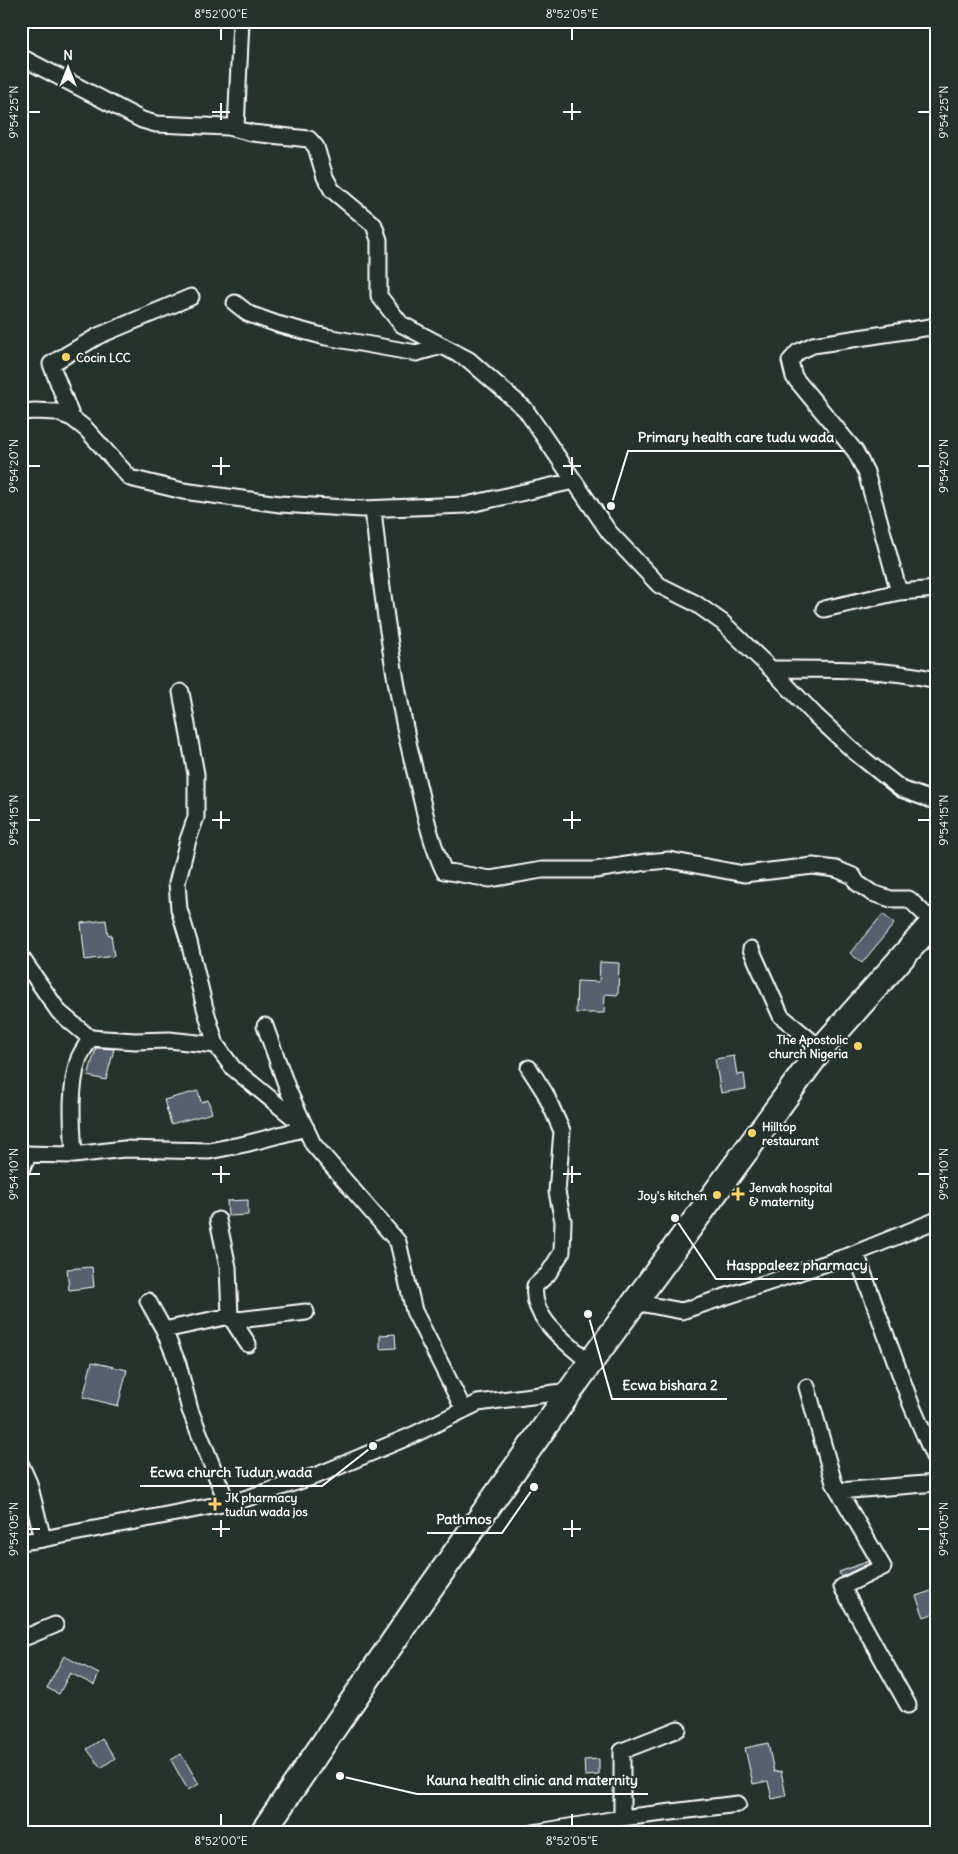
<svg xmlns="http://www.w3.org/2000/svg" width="958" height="1854" font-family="Delius,sans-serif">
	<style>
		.building { fill: #56616e; stroke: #fff }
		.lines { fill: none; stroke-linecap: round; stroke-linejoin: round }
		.street-casing { stroke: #fff; stroke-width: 19 }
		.primary-casing { stroke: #fff; stroke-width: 28 }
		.street { stroke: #26332d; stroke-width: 15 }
		.primary { stroke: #26332d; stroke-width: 24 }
		.ticks { fill: none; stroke: #fff; stroke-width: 2 }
		.poi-dot { fill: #ffd166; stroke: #26332d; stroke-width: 2 }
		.labels { text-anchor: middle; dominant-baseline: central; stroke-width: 4; stroke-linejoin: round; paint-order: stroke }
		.poi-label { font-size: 12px; font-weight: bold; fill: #fff; stroke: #26332d; text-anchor: start }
		.leader { fill: none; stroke: #fff; stroke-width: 2 }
		.callout-dot { fill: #fff; stroke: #26332d; stroke-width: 2 }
		.callout-label { font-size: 14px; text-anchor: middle; font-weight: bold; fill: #fff; stroke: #26332d; stroke-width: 4; stroke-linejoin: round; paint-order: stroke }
		.neatline { fill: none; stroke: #fff; stroke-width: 2 }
		.ticks-label { font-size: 12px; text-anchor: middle; fill: #fff }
	</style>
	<rect width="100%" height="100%" fill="#26332d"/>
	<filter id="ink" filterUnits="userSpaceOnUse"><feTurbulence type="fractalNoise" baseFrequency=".02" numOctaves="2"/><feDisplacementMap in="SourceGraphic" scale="10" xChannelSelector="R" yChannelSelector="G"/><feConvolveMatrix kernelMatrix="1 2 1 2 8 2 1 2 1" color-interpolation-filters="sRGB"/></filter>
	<g filter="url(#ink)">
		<path class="building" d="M 883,914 L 894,924 L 862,963 L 850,953 Z
			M 106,920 L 108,935 L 111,934 L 114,956 L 85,960 L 81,923 Z
			M 600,962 L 619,963 L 618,995 L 605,994 L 604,1013 L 576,1013 L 577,981 L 599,982 Z
			M 96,1048 L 114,1049 L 106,1080 L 88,1076 Z
			M 734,1056 L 737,1075 L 744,1074 L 746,1089 L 721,1093 L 715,1059 Z
			M 198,1091 L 201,1102 L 208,1100 L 212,1113 L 171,1124 L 164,1100 Z
			M 248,1200 L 248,1215 L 228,1216 L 227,1201 Z
			M 92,1267 L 94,1287 L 69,1290 L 67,1269 Z
			M 395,1334 L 396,1348 L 380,1349 L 380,1335 Z
			M 92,1362 L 127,1370 L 118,1406 L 83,1397 Z
			M 869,1561 L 870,1563 L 841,1577 L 839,1572 Z
			M 937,1589 L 937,1612 L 924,1617 L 916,1596 Z
			M 64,1656 L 99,1674 L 94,1685 L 70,1673 L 59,1694 L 47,1688 Z
			M 102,1739 L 115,1758 L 101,1768 L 87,1749 Z
			M 768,1743 L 774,1772 L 781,1771 L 786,1796 L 772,1799 L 768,1781 L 753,1784 L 745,1748 Z
			M 181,1754 L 199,1784 L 188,1790 L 171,1760 Z
			M 599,1759 L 599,1775 L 585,1776 L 584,1760 Z"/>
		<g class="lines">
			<defs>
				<path id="street" d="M 21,57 L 142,120 L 156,124 L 228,127 L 252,133 L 309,139 L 316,147 L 325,177 L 332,190 L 374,225 L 379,240 L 379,296 L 401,324 L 469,360 L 525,409 L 609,532 L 659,585 L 695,603 L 722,622 L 771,669 C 826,669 883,668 937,680
					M 236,129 L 241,21
					M 235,303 L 249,314 L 277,324 L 326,337 L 416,353 L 441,346
					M 21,412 L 35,411 L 56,412 L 72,418 L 86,429 L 130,478 L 183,491 L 280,504 L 362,509 L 466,505 L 574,481
					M 72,418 L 51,364 L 98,336 L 191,297
					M 373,509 C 382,599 394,688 416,776 C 424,809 430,841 444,871 L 490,879 L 542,870 L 595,870 L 646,862 L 669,860 L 744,874 L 813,866 L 836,869 L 853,876 L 857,883 L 872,893 L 891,899 L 909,899 L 933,922
					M 899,592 L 866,472 L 855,451 L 794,377 L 790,361 L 798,352 L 813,345 L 937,326
					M 824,609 L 899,592 L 937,589
					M 771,669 L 816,716 L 856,753 L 901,789 L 937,802
					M 181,692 L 196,774 L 196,817 L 188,840 L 177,883 L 179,909 L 189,942 L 205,1008 L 216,1045 L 233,1068 L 306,1128
					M 751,949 L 781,1016 L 821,1049
					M 21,957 L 59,1012 L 90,1038 L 135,1041 L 169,1040 L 216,1045
					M 265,1026 L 288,1090 L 313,1144 L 398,1242 L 414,1311 L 464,1410
					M 529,1068 L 545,1093 L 562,1131 L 557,1192 L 563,1221 L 562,1252 L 548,1274 L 535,1286 C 530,1319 568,1343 590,1363
					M 21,1154 L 74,1155 L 124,1149 L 209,1151 L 245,1144 L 306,1128
					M 74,1155 C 72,1124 69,1088 79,1058 C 82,1051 87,1045 90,1038
					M 21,1170 L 29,1154
					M 218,1220 L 228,1267 L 230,1316 L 248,1344
					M 856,1253 L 911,1404 L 937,1464
					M 148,1301 L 164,1330 L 178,1364 L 190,1410 L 227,1503
					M 634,1302 L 682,1311 L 851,1255 L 937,1220
					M 164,1330 L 230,1316 L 238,1320 L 306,1312
					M 807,1387 L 834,1483 L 883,1567 L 842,1587 L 908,1705
					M 21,1465 L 29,1483 L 43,1539
					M 839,1491 L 937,1483
					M 21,1542 L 43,1539 L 238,1501 L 318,1475 L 413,1435 L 478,1403 L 570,1391
					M 21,1639 L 55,1625
					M 622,1818 L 622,1751 L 678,1729
					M 533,1833 L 622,1818 L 738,1804"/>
				<path id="primary" d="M 262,1833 L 419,1604 L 590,1363 L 821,1049 L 937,918"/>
			</defs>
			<use href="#street" class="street-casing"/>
			<use href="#primary" class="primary-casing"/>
			<use href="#street" class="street"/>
			<use href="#primary" class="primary"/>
		</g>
	</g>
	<path class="ticks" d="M 221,28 L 221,40M 572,28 L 572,40M 221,103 L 221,120M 572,103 L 572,120M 28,112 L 40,112M 212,112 L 230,112M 563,112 L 581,112M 918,112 L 930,112M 221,457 L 221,475M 572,457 L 572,475M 28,466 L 40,466M 212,466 L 230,466M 563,466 L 581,466M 918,466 L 930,466M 221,811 L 221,829M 572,811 L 572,829M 28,820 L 40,820M 212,820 L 230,820M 563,820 L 581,820M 918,820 L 930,820M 221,1166 L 221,1183M 572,1166 L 572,1183M 28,1174 L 40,1174M 212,1174 L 230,1174M 563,1174 L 581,1174M 918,1174 L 930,1174M 221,1520 L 221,1537M 572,1520 L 572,1537M 28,1529 L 40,1529M 212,1529 L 230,1529M 563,1529 L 581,1529M 918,1529 L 930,1529M 221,1814 L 221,1826M 572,1814 L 572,1826"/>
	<g class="poi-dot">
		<circle cx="66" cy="357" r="5"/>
		<circle cx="858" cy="1046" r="5"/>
		<circle cx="752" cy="1133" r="5"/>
		<path d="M735.5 1186.5h5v5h5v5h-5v5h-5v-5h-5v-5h5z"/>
		<circle cx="717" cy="1195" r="5"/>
		<path d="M212.5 1496.5h5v5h5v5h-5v5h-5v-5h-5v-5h5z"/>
	</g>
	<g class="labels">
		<g class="poi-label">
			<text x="76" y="357">Cocin LCC</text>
			<text x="848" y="1039" text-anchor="end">The Apostolic<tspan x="848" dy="14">church Nigeria</tspan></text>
			<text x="762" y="1126">Hilltop<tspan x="762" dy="14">restaurant</tspan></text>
			<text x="749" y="1187">Jenvak hospital<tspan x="749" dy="14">&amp; maternity</tspan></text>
			<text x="707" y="1195" text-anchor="end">Joy's kitchen</text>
			<text x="225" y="1497">JK pharmacy<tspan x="225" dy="14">tudun wada jos</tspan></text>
		</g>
	</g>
	<path class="leader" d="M611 506L628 451H845M675 1218L716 1279H878M588 1314L612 1399H727M373 1446L322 1486H140M534 1487L502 1533H427M340 1776L417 1794H648"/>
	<g class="callout-dot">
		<circle cx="611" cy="506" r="5"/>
		<circle cx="675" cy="1218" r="5"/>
		<circle cx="588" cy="1314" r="5"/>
		<circle cx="373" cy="1446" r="5"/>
		<circle cx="534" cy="1487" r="5"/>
		<circle cx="340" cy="1776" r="5"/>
	</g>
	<g class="callout-label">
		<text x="736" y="442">Primary health care tudu wada</text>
		<text x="797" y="1270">Hasppaleez pharmacy</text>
		<text x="670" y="1390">Ecwa bishara 2</text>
		<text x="231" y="1477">Ecwa church Tudun wada</text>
		<text x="464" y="1524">Pathmos</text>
		<text x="532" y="1785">Kauna health clinic and maternity</text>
	</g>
	<rect width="958" height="1854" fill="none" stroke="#26332d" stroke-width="55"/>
	<g transform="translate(68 68)" stroke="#26332d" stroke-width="4" paint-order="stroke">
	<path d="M0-4L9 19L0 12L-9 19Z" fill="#ffffff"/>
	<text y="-8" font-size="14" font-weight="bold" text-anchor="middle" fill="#ffffff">N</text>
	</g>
	<rect x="28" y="28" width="902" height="1798" class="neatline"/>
	<g class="ticks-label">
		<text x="221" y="18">8°52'00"E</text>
		<text x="572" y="18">8°52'05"E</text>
		<text transform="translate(14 112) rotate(-90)" y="4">9°54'25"N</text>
		<text transform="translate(944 112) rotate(-90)" y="4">9°54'25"N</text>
		<text transform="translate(14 466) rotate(-90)" y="4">9°54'20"N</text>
		<text transform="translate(944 466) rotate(-90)" y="4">9°54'20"N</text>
		<text transform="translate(14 820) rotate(-90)" y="4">9°54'15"N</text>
		<text transform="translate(944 820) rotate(-90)" y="4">9°54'15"N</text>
		<text transform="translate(14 1174) rotate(-90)" y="4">9°54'10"N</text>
		<text transform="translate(944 1174) rotate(-90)" y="4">9°54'10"N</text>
		<text transform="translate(14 1529) rotate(-90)" y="4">9°54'05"N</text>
		<text transform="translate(944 1529) rotate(-90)" y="4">9°54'05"N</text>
		<text x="221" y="1845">8°52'00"E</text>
		<text x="572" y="1845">8°52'05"E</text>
	</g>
</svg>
